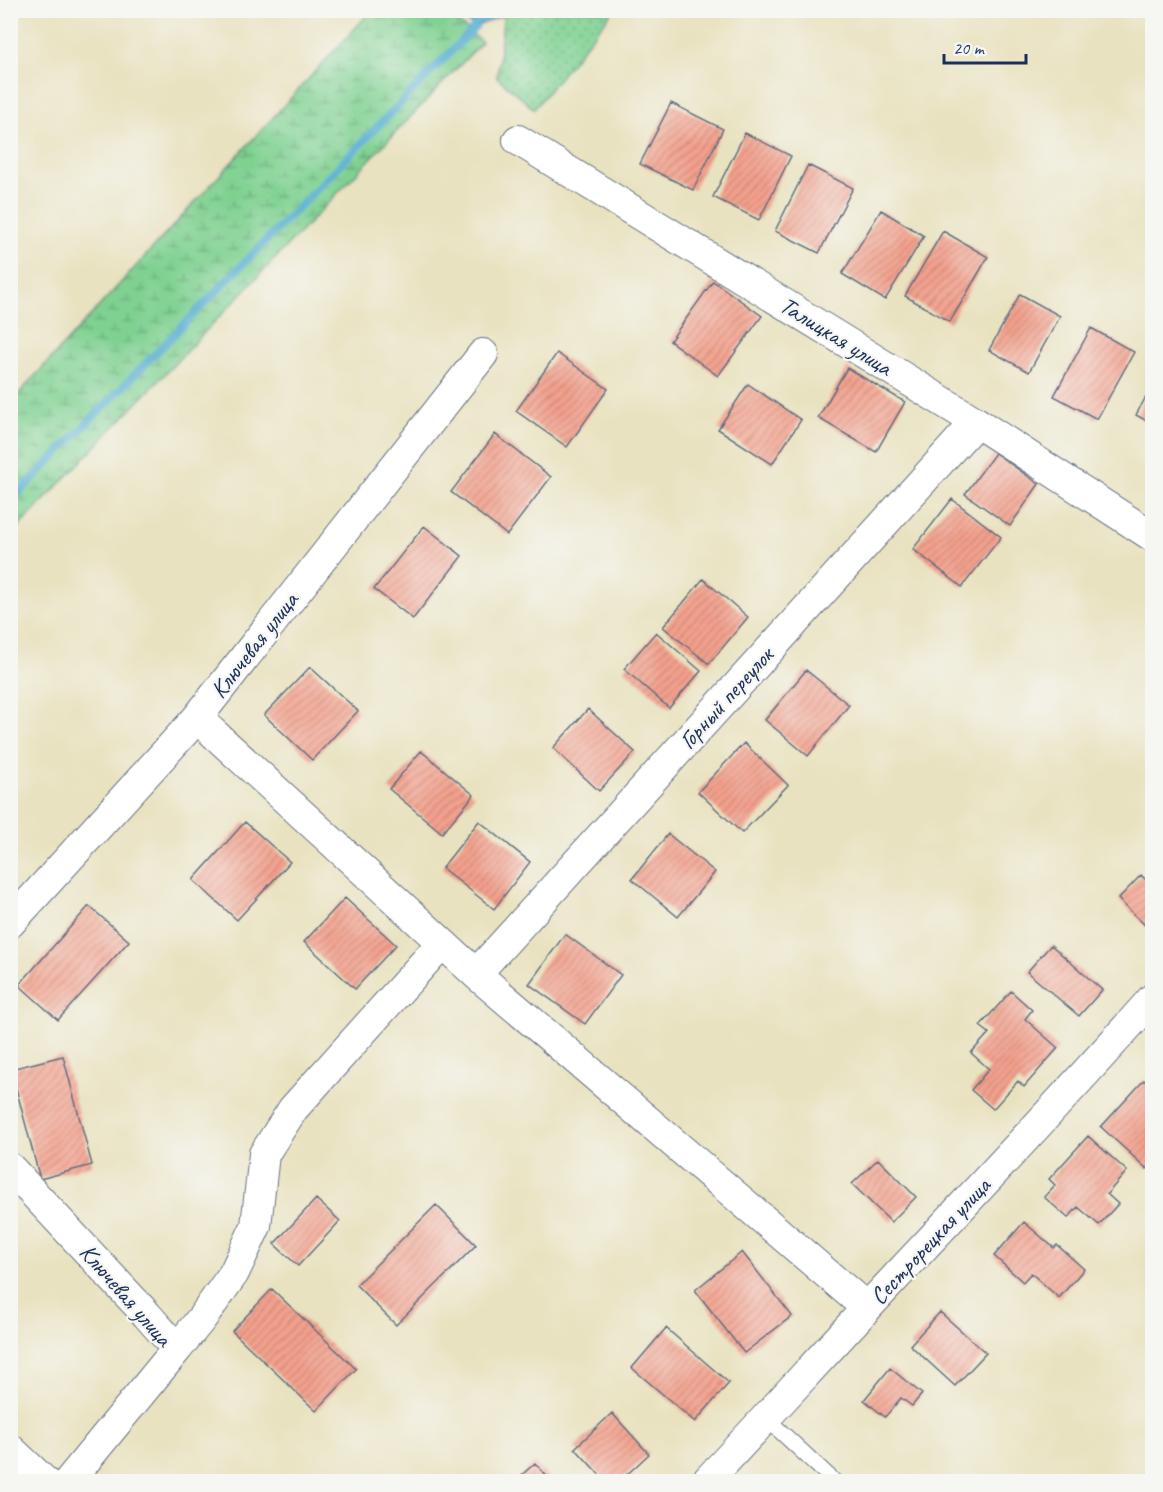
<svg xmlns="http://www.w3.org/2000/svg" width="1163" height="1492" font-family="Caveat,sans-serif">
	<style>
		.grass { fill: url(#grass-dots); stroke: #4d8078; stroke-width: 1.5 }
		.wetland { fill: url(#wetland-marsh); stroke: #4d8078; stroke-width: 1.5 }
		.water { fill: #54add1; stroke: #386e98; stroke-width: 1.5 }
		.lines { fill: none; stroke-linecap: round; stroke-linejoin: round }
		.stream { stroke: #54add1; stroke-width: 8 }
		.building { fill: url(#building-hatch) }
		.service-casing { stroke: #636e80; stroke-width: 17 }
		.minor-casing { stroke: #636e80; stroke-width: 32 }
		.service { stroke: #fff; stroke-width: 15 }
		.minor { stroke: #fff; stroke-width: 30 }
		.labels { text-anchor: middle; dominant-baseline: central; stroke-width: 4.5; stroke-linejoin: round; paint-order: stroke }
		.street-label { font-size: 24px; fill: #1b2f5e; stroke: #f6f6f2 }
	</style>
	<defs>
		<pattern id="grass-dots" width="8" height="8" patternUnits="userSpaceOnUse" patternTransform="scale(1.5)"><rect width="8" height="8" fill="#7fd191"/><path d="M2 2h.1M6 6h.1" fill="none" stroke="#67aa7a" stroke-width="1.8" stroke-linecap="round"/></pattern>
		<pattern id="wetland-marsh" width="20" height="14" patternUnits="userSpaceOnUse" patternTransform="scale(1.5)"><rect width="20" height="14" fill="#7fd191"/><path d="M1 5h8M5 5V1M11 12h8M15 12V8" fill="none" stroke="#67aa7a"/></pattern>
		<pattern id="building-hatch" width="6" height="6" patternUnits="userSpaceOnUse" patternTransform="scale(1.5)"><rect width="6" height="6" fill="#f4a18d"/><path d="M-1 1l2-2M0 6l6-6M5 7l2-2" fill="none" stroke="#c58476"/></pattern>
	</defs>
	<rect width="100%" height="100%" fill="#f6f6f2"/>
	<filter id="ink" filterUnits="userSpaceOnUse"><feTurbulence type="fractalNoise" baseFrequency=".0167" numOctaves="2"/><feDisplacementMap in="SourceGraphic" scale="12" xChannelSelector="R" yChannelSelector="G"/><feConvolveMatrix kernelMatrix="1 2 1 2 8 2 1 2 1" color-interpolation-filters="sRGB"/></filter>
	<filter id="wash" filterUnits="userSpaceOnUse"><feTurbulence type="fractalNoise" baseFrequency=".008" numOctaves="4" result="noise"/><feDisplacementMap in="SourceGraphic" scale="24" xChannelSelector="R" yChannelSelector="G"/><feGaussianBlur stdDeviation="1.35" result="paint"/><feColorMatrix in="noise" values="0 0 0 0 0 0 0 0 0 0 0 0 0 0 0 0 0 1.4 0 .05"/><feComposite in="paint" operator="in"/></filter>
	<g filter="url(#wash)">
		<rect width="100%" height="100%" fill="#e9e2c0"/>
		<path class="grass" d="M 504,11 L 613,11 L 534,109 L 497,77 Z"/>
		<path class="wetland" d="M 371,11 L 445,11 L 482,42 L 11,535 L 11,402 Z"/>
		<path class="water" d="M 448,11 L 448,10 L 514,11 L 475,27 Z"/>
		<g class="lines">
			<path class="stream" d="M 10,502 L 475,27"/>
		</g>
		<g id="blocks">
			<path class="building" d="M 671,103 L 723,129 L 693,190 L 640,164 Z
				M 745,133 L 791,156 L 759,220 L 713,197 Z
				M 808,165 L 853,188 L 819,253 L 775,231 Z
				M 881,210 L 924,236 L 885,300 L 842,274 Z
				M 943,231 L 988,257 L 950,322 L 905,296 Z
				M 713,281 L 762,316 L 718,376 L 670,341 Z
				M 1020,294 L 1060,316 L 1029,372 L 989,350 Z
				M 1091,328 L 1134,352 L 1097,419 L 1054,396 Z
				M 557,353 L 608,389 L 567,447 L 516,411 Z
				M 847,368 L 905,402 L 876,452 L 818,418 Z
				M 748,384 L 801,420 L 772,464 L 718,429 Z
				M 1152,386 L 1152,424 L 1136,415 Z
				M 495,434 L 551,477 L 507,535 L 451,492 Z
				M 995,453 L 1039,484 L 1010,526 L 965,494 Z
				M 952,499 L 1001,537 L 962,587 L 913,549 Z
				M 424,526 L 462,556 L 413,619 L 374,589 Z
				M 703,579 L 748,617 L 709,664 L 663,627 Z
				M 656,632 L 701,671 L 669,708 L 624,669 Z
				M 310,667 L 358,711 L 312,760 L 264,715 Z
				M 806,670 L 849,705 L 808,756 L 765,720 Z
				M 588,709 L 635,752 L 599,791 L 553,748 Z
				M 744,743 L 788,785 L 742,833 L 698,792 Z
				M 421,751 L 474,795 L 442,833 L 389,789 Z
				M 479,821 L 530,862 L 494,909 L 442,868 Z
				M 245,822 L 290,862 L 237,920 L 193,880 Z
				M 668,834 L 715,872 L 678,917 L 632,879 Z
				M 1141,875 L 1152,886 L 1152,925 L 1149,929 L 1118,899 Z
				M 345,898 L 396,945 L 355,989 L 304,942 Z
				M 89,906 L 129,941 L 58,1020 L 19,985 Z
				M 565,934 L 621,975 L 585,1024 L 529,984 Z
				M 1051,945 L 1102,990 L 1079,1016 L 1027,972 Z
				M 1011,991 L 1032,1010 L 1025,1019 L 1058,1048 L 1024,1087 L 1018,1081 L 993,1109 L 971,1090 L 989,1069 L 971,1053 L 989,1033 L 980,1026 Z
				M 63,1056 L 92,1165 L 40,1179 L 11,1069 Z
				M 1144,1080 L 1152,1087 L 1152,1163 L 1147,1169 L 1101,1127 Z
				M 1088,1136 L 1127,1171 L 1107,1194 L 1118,1204 L 1099,1225 L 1078,1207 L 1068,1218 L 1044,1197 L 1055,1185 L 1049,1179 Z
				M 878,1159 L 916,1197 L 891,1222 L 852,1184 Z
				M 316,1199 L 340,1221 L 298,1266 L 274,1244 Z
				M 436,1205 L 476,1245 L 396,1325 L 356,1285 Z
				M 1024,1222 L 1054,1248 L 1057,1245 L 1084,1269 L 1059,1298 L 1031,1273 L 1023,1282 L 994,1256 Z
				M 742,1252 L 792,1316 L 744,1353 L 695,1290 Z
				M 272,1289 L 356,1369 L 316,1411 L 232,1331 Z
				M 940,1312 L 986,1353 L 955,1386 L 910,1345 Z
				M 666,1328 L 729,1383 L 695,1422 L 632,1368 Z
				M 890,1368 L 922,1394 L 912,1406 L 901,1398 L 885,1417 L 864,1400 Z
				M 612,1413 L 649,1454 L 619,1482 L 606,1482 L 575,1448 Z
				M 535,1463 L 552,1482 L 514,1482 Z"/>
		</g>
	</g>
	<g filter="url(#ink)">
		<use href="#blocks" fill-opacity="0" stroke="#636e80" stroke-width="1.5"/>
		<g class="lines">
			<defs>
				<path id="service" d="M 766,1418 L 835,1482"/>
				<path id="minor" d="M 518,140 L 976,422 L 1152,536
					M 197,718 L 476,974 L 867,1308
					M 10,923 L 197,718 L 483,354
					M 476,974 L 976,422
					M 10,1168 L 147,1315 L 177,1349 L 68,1482
					M 177,1349 L 202,1318 L 234,1273 L 256,1226 L 264,1154 L 293,1109 L 442,943
					M 10,1449 L 45,1482
					M 706,1482 C 769,1415 831,1346 894,1279 C 981,1186 1068,1094 1152,999"/>
			</defs>
			<use href="#service" class="service-casing"/>
			<use href="#minor" class="minor-casing"/>
			<use href="#service" class="service"/>
			<use href="#minor" class="minor"/>
		</g>
	</g>
	<g class="labels">
		<g class="street-label">
			<text transform="translate(836 336) rotate(32)">Талицкая улица</text>
			<text transform="translate(254 645) rotate(-52)">Ключевая улица</text>
			<text transform="translate(726 698) rotate(-48)">Горный переулок</text>
			<text transform="translate(930 1241) rotate(-47)">Сестрорецкая улица</text>
			<text transform="translate(126 1295) rotate(49)">Ключевая улица</text>
		</g>
	</g>
	<rect width="1163" height="1492" fill="none" stroke="#f6f6f2" stroke-width="36"/>
	<path d="M944 54v9h82v-9" fill="none" stroke="#1b2f5e" stroke-width="3"/>
	<text x="953" y="54" font-size="18" fill="#1b2f5e" stroke="#f6f6f2" stroke-width="4.5" paint-order="stroke">20 m</text>
</svg>
